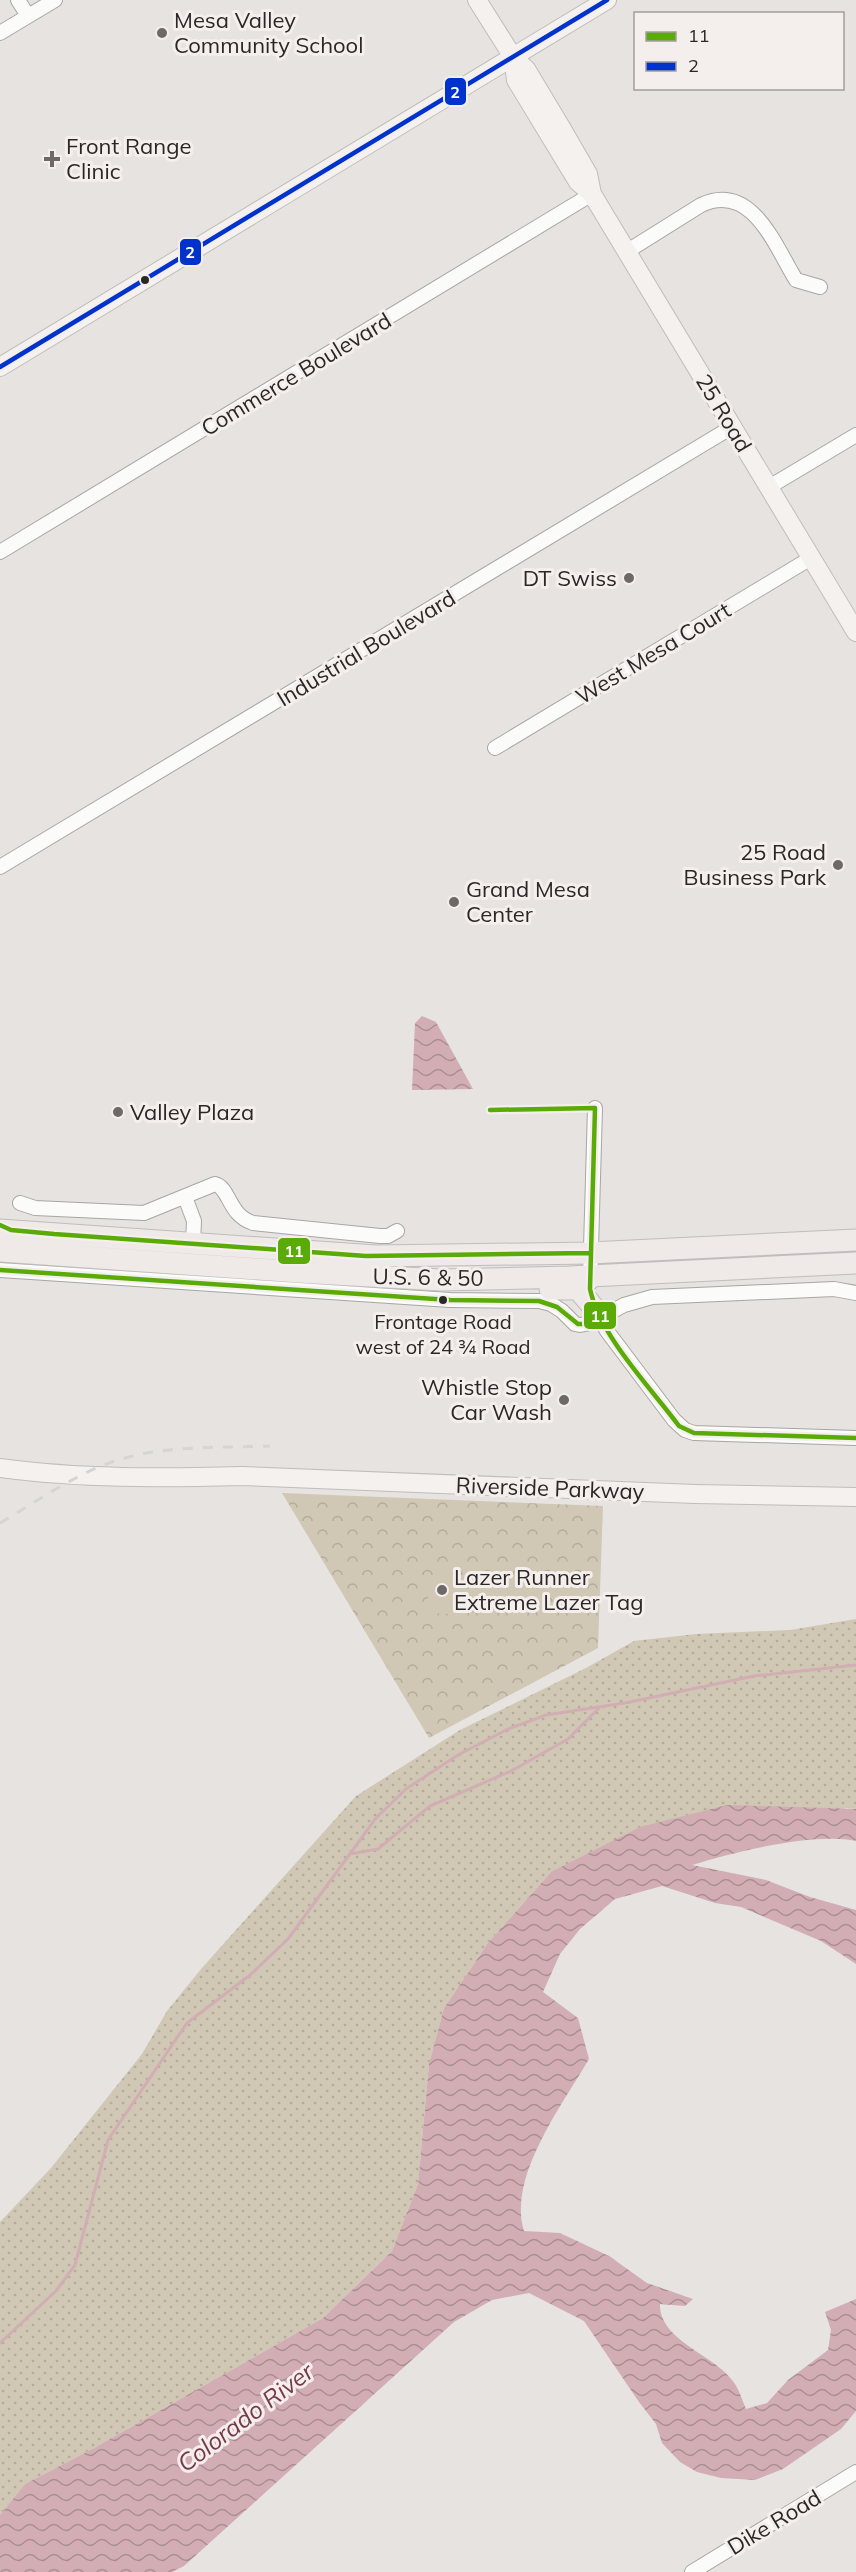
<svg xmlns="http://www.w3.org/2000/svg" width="856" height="2572" font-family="Mulish,sans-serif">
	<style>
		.grass { fill: url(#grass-dots) }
		.forest { fill: url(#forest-crowns) }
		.garden { fill: #d0c8b4 }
		.water { fill: url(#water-waves) }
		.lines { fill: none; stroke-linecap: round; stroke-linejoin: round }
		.stream { stroke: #d2aeb4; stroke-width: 3 }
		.minor-casing { stroke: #a8a6a4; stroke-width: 16 }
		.major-casing { stroke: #bfbdbd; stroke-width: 20 }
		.highway-casing { stroke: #bfbdbd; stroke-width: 23 }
		.minor { stroke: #fbfbfa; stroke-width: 14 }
		.major { stroke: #f4f1ef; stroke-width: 18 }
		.highway { stroke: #efe9e8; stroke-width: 21 }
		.rail { stroke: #d5d5d4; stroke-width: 3; stroke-dasharray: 10 10; stroke-linecap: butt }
		.bus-1-casing { stroke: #f4efed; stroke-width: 9 }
		.bus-2-casing { stroke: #f4efed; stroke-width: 9 }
		.bus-1 { stroke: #5aab08; stroke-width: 4.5 }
		.bus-2 { stroke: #03c; stroke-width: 4.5 }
		.poi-dot { fill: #6c6968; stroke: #f4efed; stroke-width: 2 }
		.bus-dot { fill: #2a2827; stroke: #f4efed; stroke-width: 2 }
		.labels { text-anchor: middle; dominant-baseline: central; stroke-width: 6; stroke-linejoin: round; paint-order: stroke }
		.bus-label { font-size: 20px; fill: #2a2827; stroke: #f4efed }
		.poi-label { font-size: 22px; fill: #2a2827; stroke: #f4efed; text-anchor: start }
		.street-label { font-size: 22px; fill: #2a2827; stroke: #f4efed }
		.water-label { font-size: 24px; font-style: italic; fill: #783949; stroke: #f4efed }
		.line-badge { stroke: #f4efed; stroke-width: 2 }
		.badge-label { font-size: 16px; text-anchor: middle; font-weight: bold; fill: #fff }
	</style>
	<defs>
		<pattern id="grass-dots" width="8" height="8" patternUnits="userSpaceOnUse" patternTransform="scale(1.5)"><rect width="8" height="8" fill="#d0c8b4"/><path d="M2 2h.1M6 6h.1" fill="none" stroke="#b3ac9b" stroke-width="1.8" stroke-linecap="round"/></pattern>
		<pattern id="forest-crowns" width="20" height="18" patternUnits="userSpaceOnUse" patternTransform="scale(1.5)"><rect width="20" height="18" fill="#d0c8b4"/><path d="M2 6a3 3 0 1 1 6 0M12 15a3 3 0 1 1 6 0" fill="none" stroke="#b3ac9b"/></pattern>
		<pattern id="water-waves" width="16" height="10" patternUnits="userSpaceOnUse" patternTransform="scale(1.5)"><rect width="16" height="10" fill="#d2aeb4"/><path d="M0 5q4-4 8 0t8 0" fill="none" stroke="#ab8e92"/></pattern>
	</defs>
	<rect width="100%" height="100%" fill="#e6e3e1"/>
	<path class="grass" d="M 856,1619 L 856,1809 L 847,1808 L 551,1872 L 488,1943 L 444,2008 L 429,2064 L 418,2184 L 392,2251 L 323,2318 L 94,2448 L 25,2484 L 0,2515 L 0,2222 L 51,2168 L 142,2054 L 167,2011 L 201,1969 L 356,1796 L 460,1730 L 586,1668 L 634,1641 L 696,1634 L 790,1630 Z"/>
	<path class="forest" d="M 282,1493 L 603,1506 L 598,1648 L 429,1738 Z"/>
	<path class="garden" d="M 429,1579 L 455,1580 L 453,1614 L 433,1613 L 428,1601 Z"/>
	<path class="water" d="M 422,1016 L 436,1022 L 473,1089 L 412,1090 L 415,1023 Z
		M 727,1805 L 856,1809 L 856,1841 C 815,1832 733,1852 692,1865 L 766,1880 L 810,1897 L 856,1910 L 856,1964 L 821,1941 L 741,1907 L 715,1903 L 662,1886 L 615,1899 L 580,1929 L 560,1954 L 543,1992 L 578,2018 L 589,2059 C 563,2104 507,2177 524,2231 L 560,2233 L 609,2256 L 647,2283 L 693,2299 L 685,2306 L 660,2304 C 659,2340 714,2355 732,2380 C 739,2388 742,2400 746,2409 L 767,2403 L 788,2380 L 828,2350 L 831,2330 L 825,2312 L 856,2299 L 856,2411 L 841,2429 L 783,2469 L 755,2480 L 721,2478 L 697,2472 L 680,2462 L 662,2443 L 656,2424 L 639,2402 L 584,2321 L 529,2293 L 492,2300 L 454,2322 L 184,2566 L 172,2572 L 0,2572 L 0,2515 L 25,2484 L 94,2448 L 323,2318 L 392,2251 L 418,2184 L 429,2064 L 444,2008 L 488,1943 L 551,1872 L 640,1827 Z"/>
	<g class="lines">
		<path class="stream" d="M 350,1854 L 378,1849 L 430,1806 L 511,1771 L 568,1739 L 599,1708
			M 0,2343 L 56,2291 L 75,2265 L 108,2140 L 187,2023 L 250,1975 L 288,1939 L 376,1818 L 406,1789 L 458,1755 L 508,1729 L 546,1715 L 625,1703 L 754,1676 L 856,1665"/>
		<defs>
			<path id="minor" d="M 18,0 L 28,16
				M 0,33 L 55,0
				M 626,252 L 701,205 C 752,181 775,246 796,280 L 820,287
				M 769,487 L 856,435
				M 0,552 L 592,194
				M 495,748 L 811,558
				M 0,867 L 732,427
				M 185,1197 L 194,1221 L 193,1244
				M 20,1203 L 35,1208 L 144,1213 L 215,1184 C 230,1188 228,1215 253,1223 L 380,1236 L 388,1236 L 397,1231
				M 0,1270 L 450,1300 L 539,1301 L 551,1304 L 562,1311 L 575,1324 L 580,1325 L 590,1323 L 624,1305 L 652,1297 L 834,1289 L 856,1293
				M 590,1283 L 595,1108
				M 595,1310 L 607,1331 L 674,1420 L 685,1430 L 694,1433 L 856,1438
				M 692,2572 L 856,2472"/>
			<path id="major" d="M 477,0 L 513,57 L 526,69 L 562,129 L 588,174 L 592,194
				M 513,57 L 516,80 L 578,182 L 592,194 L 856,632
				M 0,367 L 607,0
				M 0,1468 C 80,1479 163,1478 243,1476 L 695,1494 L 856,1497"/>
			<path id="highway" d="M 0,1230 L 376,1256 L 590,1253 L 856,1240
				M 0,1251 L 299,1272 L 441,1280 L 569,1277 L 856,1263
				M 550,1289 L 578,1289 L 594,1308"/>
		</defs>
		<use href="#minor" class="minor-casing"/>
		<use href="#major" class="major-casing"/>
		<use href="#highway" class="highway-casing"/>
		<use href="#minor" class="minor"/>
		<use href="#major" class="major"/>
		<use href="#highway" class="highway"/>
		<path class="rail" d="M 0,1523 C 38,1501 76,1473 118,1460 C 166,1445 221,1448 270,1446"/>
		<defs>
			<path id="bus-1" d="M 490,1110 L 595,1108 L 590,1289 C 600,1336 650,1387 679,1426 L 694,1433 L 856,1438
				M 0,1225 L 11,1230 L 54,1234 L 366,1256 L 590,1253
				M 0,1270 L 450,1300 L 539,1301 L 557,1307 L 578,1324 L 586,1324 L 599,1318"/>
			<path id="bus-2" d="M 0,367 L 607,0"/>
		</defs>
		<use href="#bus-1" class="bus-1-casing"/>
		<use href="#bus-2" class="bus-2-casing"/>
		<use href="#bus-1" class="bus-1"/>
		<use href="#bus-2" class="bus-2"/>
	</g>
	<g class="poi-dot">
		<circle cx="162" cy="33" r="6"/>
		<path d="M49 150h6v6h6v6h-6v6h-6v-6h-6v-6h6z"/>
		<circle cx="629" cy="578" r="6"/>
		<circle cx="838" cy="865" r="6"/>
		<circle cx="454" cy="902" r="6"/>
		<circle cx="118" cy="1112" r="6"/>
		<circle cx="564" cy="1400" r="6"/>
		<circle cx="442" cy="1590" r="6"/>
	</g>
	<g class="bus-dot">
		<circle cx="145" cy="280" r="5"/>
		<circle cx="443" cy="1300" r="5"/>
	</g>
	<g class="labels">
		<g class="bus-label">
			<text x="443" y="1321">Frontage Road<tspan x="443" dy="25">west of 24 ¾ Road</tspan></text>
		</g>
		<g class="poi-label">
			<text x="174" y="20">Mesa Valley<tspan x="174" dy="25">Community School</tspan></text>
			<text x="66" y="146">Front Range<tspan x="66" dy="25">Clinic</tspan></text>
			<text x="617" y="578" text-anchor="end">DT Swiss</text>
			<text x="826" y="852" text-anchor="end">25 Road<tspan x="826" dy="25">Business Park</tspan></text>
			<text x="466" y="889">Grand Mesa<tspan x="466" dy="25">Center</tspan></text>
			<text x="130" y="1112">Valley Plaza</text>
			<text x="552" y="1387" text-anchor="end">Whistle Stop<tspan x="552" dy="25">Car Wash</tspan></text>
			<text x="454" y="1577">Lazer Runner<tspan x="454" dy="25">Extreme Lazer Tag</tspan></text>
		</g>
		<g class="street-label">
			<text transform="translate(296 374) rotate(-31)">Commerce Boulevard</text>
			<text transform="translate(724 413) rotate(59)">25 Road</text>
			<text transform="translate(366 648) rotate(-31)">Industrial Boulevard</text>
			<text transform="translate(653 653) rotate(-31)">West Mesa Court</text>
			<text transform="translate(428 1277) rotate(1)">U.S. 6 &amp; 50</text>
			<text transform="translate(550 1488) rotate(2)">Riverside Parkway</text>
			<text transform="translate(774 2522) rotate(-31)">Dike Road</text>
		</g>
		<g class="water-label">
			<text transform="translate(245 2417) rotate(-37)">Colorado River</text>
		</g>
	</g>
	<g class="line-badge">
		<rect x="444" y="77" width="23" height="29" rx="6" fill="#03c"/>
		<rect x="179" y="238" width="23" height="28" rx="6" fill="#03c"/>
		<rect x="277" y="1237" width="34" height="28" rx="6" fill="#5aab08"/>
		<rect x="583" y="1301" width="34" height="29" rx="6" fill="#5aab08"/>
	</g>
	<g class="badge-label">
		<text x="455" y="98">2</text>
		<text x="190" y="258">2</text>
		<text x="294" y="1257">11</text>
		<text x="600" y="1322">11</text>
	</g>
	<rect x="634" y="12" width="210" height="78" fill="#f4efed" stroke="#a39f9e" stroke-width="1.5"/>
	<rect x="646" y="32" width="30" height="9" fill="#5aab08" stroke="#a39f9e" stroke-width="1.5"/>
	<text x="688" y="42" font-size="18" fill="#2a2827">11</text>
	<rect x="646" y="62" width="30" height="9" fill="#0033cc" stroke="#a39f9e" stroke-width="1.5"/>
	<text x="688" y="72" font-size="18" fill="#2a2827">2</text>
</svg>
